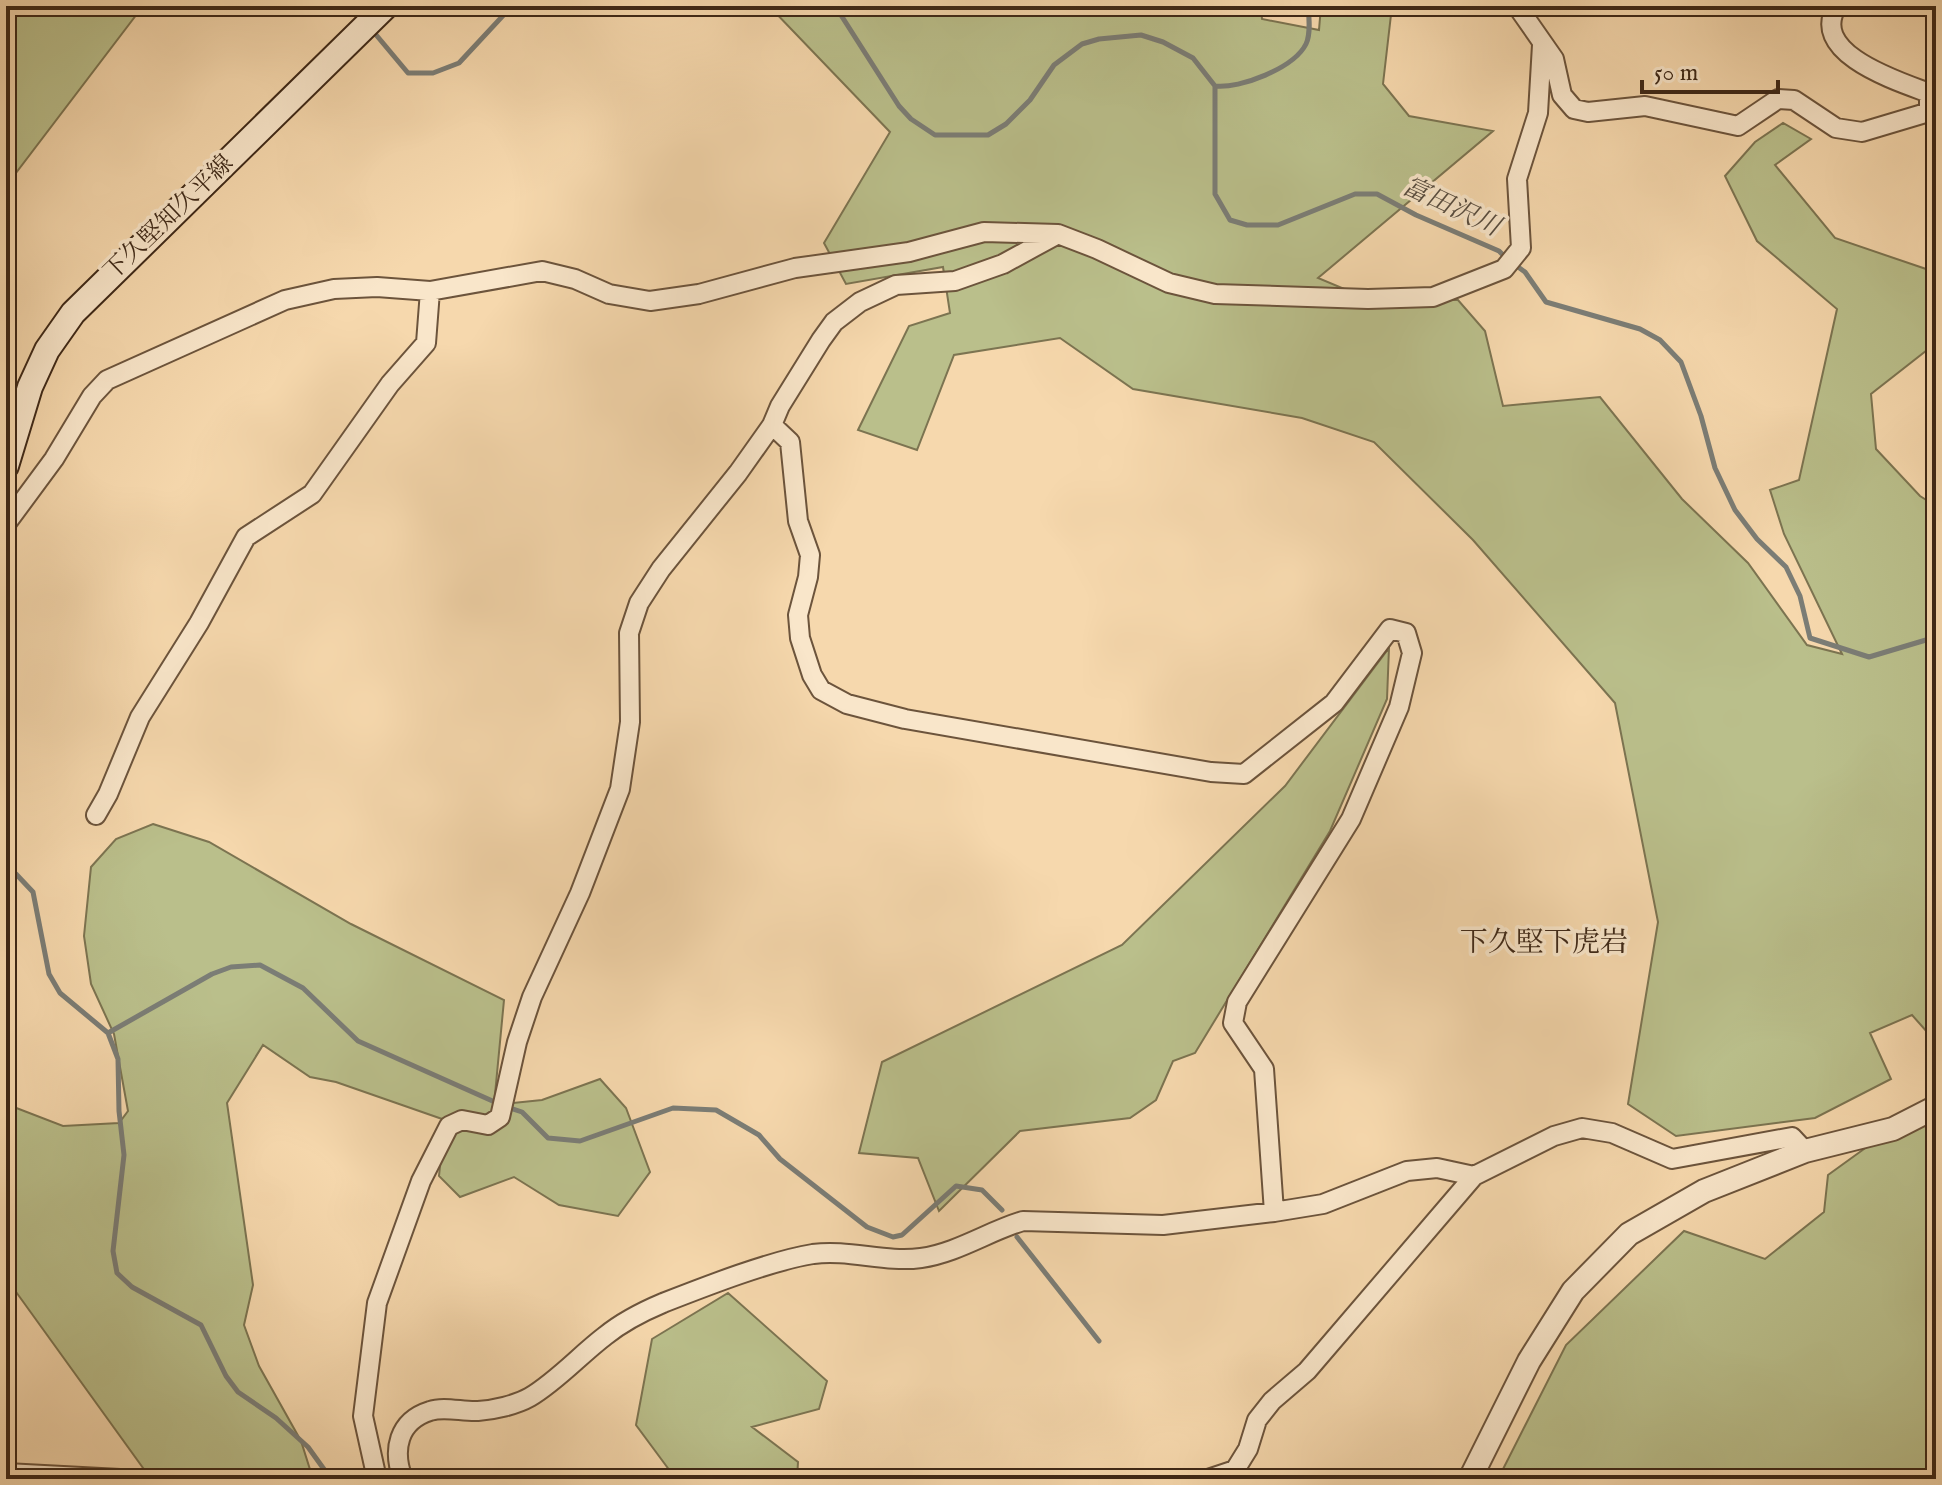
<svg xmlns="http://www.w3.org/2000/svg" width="1942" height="1485" font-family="'IM FELL English','Noto Serif JP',serif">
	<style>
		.green { fill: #babf8b; stroke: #7c7451; stroke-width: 2 }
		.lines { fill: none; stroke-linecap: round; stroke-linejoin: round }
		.stream { stroke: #7b7d76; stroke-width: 5 }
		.minor-casing { stroke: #6c543c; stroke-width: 22 }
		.tertiary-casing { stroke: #6c543c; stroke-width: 26 }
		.secondary-casing { stroke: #3e2817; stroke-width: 28 }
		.minor { stroke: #f9e6ca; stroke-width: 18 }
		.tertiary { stroke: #f9e6ca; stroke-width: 22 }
		.secondary { stroke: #f9e6ca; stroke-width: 24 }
		.labels { text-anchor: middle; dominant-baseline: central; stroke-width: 7; stroke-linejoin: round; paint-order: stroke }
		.street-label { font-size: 24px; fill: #3e2817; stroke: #f9e6ca }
		.water-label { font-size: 26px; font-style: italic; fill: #574c3f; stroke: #f9e6ca }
		.quarter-label { font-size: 28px; fill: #3e2817; stroke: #f9e6ca }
	</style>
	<rect width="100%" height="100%" fill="#f6d8ad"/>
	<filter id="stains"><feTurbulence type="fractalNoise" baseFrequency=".0025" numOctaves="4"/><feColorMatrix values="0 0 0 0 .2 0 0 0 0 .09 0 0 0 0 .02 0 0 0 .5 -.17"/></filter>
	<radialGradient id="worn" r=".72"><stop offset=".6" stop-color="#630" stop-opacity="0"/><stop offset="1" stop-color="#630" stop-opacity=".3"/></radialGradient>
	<path class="green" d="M 6,6 L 143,6 L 6,186 Z
		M 769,6 L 1261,6 L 1262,19 L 1319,30 L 1321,6 L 1392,6 L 1383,84 L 1409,116 L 1493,131 L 1318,278 L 1368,299 L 1458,300 L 1485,331 L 1503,406 L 1600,397 L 1682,499 L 1748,563 L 1807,645 L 1842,654 L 1784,534 L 1770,490 L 1799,480 L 1837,309 L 1757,241 L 1725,176 L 1755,142 L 1783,123 L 1811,139 L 1775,165 L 1835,238 L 1929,270 L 1936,275 L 1936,343 L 1871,394 L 1876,449 L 1920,496 L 1936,506 L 1936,1042 L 1912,1015 L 1870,1033 L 1891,1079 L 1815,1118 L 1676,1136 L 1628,1104 L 1658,922 L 1615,703 L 1473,540 L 1374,442 L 1302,418 L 1133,389 L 1060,338 L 954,355 L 917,450 L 858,430 L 909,326 L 950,313 L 943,267 L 846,284 L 824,243 L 890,132 Z
		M 1389,648 L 1387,699 L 1330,831 L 1195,1053 L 1173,1061 L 1156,1100 L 1130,1118 L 1020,1131 L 939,1211 L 918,1158 L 859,1153 L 882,1062 L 1122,945 L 1285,786 Z
		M 153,824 L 209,842 L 351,924 L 504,1000 L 494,1105 L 542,1100 L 600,1079 L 626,1108 L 650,1172 L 618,1216 L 559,1205 L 514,1177 L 460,1197 L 439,1176 L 445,1120 L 336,1082 L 310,1077 L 263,1045 L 227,1103 L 253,1285 L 244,1325 L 259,1366 L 301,1441 L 313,1479 L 151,1479 L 6,1278 L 6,1104 L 63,1126 L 119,1123 L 128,1111 L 114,1034 L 91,984 L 84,936 L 91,867 L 116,839 Z
		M 1936,1097 L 1936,1479 L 1498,1479 L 1566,1345 L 1684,1231 L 1765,1259 L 1824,1212 L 1828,1175 Z
		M 728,1293 L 827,1381 L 819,1409 L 752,1427 L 798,1462 L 797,1479 L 665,1479 L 670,1471 L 636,1425 L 652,1339 Z"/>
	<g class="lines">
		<path class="stream" d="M 351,6 L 364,19
			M 832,6 L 839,12 L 899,106 L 911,119 L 935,135 L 988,135 L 1006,124 L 1030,100 L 1054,65 L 1082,44 L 1099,39 L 1141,35 L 1163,42 L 1193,58 L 1215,86 L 1215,194 L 1230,220 L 1247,225 L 1278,225 L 1355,194 L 1377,194 L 1416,215 L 1499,251 L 1506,258
			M 372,30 L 408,73 L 433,73 L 459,63 L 512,6
			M 1215,86 C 1240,89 1294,68 1306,44 C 1311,34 1309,17 1308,6
			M 1514,264 L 1525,272 L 1546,302 L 1640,329 L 1660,340 L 1681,362 L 1701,416 L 1715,468 L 1735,510 L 1757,539 L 1786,567 L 1800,596 L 1810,638 L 1869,657 L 1936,637
			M 6,869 L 16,874 L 33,892 L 49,974 L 60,993 L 108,1033 L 118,1059 L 119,1111 L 124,1155 L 113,1251 L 117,1273 L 132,1287 L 201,1325 L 226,1376 L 238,1392 L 276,1418 L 308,1447 L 331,1479
			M 108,1033 L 212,974 L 231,967 L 260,965 L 303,988 L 358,1041 L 497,1103
			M 507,1107 L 522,1112 L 548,1138 L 580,1141 L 673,1108 L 716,1110 L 759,1135 L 780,1159 L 867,1227 L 893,1237 L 902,1235 L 956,1186 L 982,1190 L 1002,1210
			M 1017,1237 L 1099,1341"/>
		<defs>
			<path id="minor" d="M 1517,6 L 1554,59 L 1562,95 L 1574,109 L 1588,112 L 1645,106 L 1738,126 L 1778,99 L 1794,100 L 1836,128 L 1862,132 L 1929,112 L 1929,93 C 1897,81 1808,53 1837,6
				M 772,425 L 790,442 L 798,521 L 810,555 L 808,577 L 798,615 L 800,638 L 812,675 L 821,690 L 847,704 L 905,719 L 1211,772 L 1244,774 L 1334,703 L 1390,629 L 1406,633 L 1412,653 L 1399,707 L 1351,819 L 1237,1002 L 1233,1023 L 1264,1069 L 1274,1212
				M 6,524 L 54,459 L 92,396 L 107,380 L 285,300 L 334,289 L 377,287 L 430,291 L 542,271 L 575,279 L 609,294 L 650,301 L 699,294 L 795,268 L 909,252 L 984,232 L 1058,234 L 1097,249 L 1169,283 L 1215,294 L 1368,299 L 1433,297 L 1504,269 L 1521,248 L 1517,179 L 1538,113 L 1542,45
				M 96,815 L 108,794 L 140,717 L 199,623 L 246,537 L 312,494 L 390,384 L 426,343 L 430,291
				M 6,1473 L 120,1479
				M 377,1479 L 363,1416 L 377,1303 L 421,1181 L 449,1126 L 462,1120 L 488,1125 L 500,1117 L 517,1042 L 532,997 L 580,893 L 620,789 L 630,722 L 629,633 L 639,603 L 661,569 L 738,473 L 772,425 L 780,406 L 821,340 L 834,322 L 860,302 L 896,285 L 955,281 L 1003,264 L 1058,234
				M 403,1479 C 392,1450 398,1421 430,1411 C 444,1406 463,1412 478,1411 C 494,1410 516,1405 530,1397 C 557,1381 580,1355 605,1336 C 621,1323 644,1311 663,1303 C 704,1287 770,1261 813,1254 C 849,1249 885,1263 921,1258 C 957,1253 989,1231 1023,1221 L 1163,1225 L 1274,1212 L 1323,1204 L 1407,1171 L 1437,1168 L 1474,1176
				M 1208,1479 L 1235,1470 L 1248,1449 L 1257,1420 L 1272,1401 L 1307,1371 L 1474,1176 L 1554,1136 L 1582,1128 L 1612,1133 L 1672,1159 L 1792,1137 L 1805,1151"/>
			<path id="tertiary" d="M 1470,1479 L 1529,1361 L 1573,1291 L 1629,1234 L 1704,1191 L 1805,1151 L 1893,1129 L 1936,1107"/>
			<path id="secondary" d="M 6,466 L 30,387 L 47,350 L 73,313 L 386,6"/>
		</defs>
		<use href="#minor" class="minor-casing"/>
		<use href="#tertiary" class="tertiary-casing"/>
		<use href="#secondary" class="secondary-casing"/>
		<use href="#minor" class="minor"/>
		<use href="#tertiary" class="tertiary"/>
		<use href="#secondary" class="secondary"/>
	</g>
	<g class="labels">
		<g class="street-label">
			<text transform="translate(169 218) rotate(-44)">下久堅知久平線</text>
		</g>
		<g class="water-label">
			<text transform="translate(1451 207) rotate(25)">富田沢川</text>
		</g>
		<g class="quarter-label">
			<text x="1544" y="943">下久堅下虎岩</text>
		</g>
	</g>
	<rect width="1942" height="1485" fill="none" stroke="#f6d8ad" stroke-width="32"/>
	<rect x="8" y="8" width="1926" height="1469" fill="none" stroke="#3e2817" stroke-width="4"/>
	<rect x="16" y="16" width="1910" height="1453" fill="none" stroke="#3e2817" stroke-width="2"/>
	<path d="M1642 80v12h136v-12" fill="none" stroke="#3e2817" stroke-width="4"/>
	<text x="1654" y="80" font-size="24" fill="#3e2817" stroke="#f9e6ca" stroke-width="6" paint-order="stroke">50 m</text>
	<rect width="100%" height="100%" filter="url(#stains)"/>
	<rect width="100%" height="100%" fill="url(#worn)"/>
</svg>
